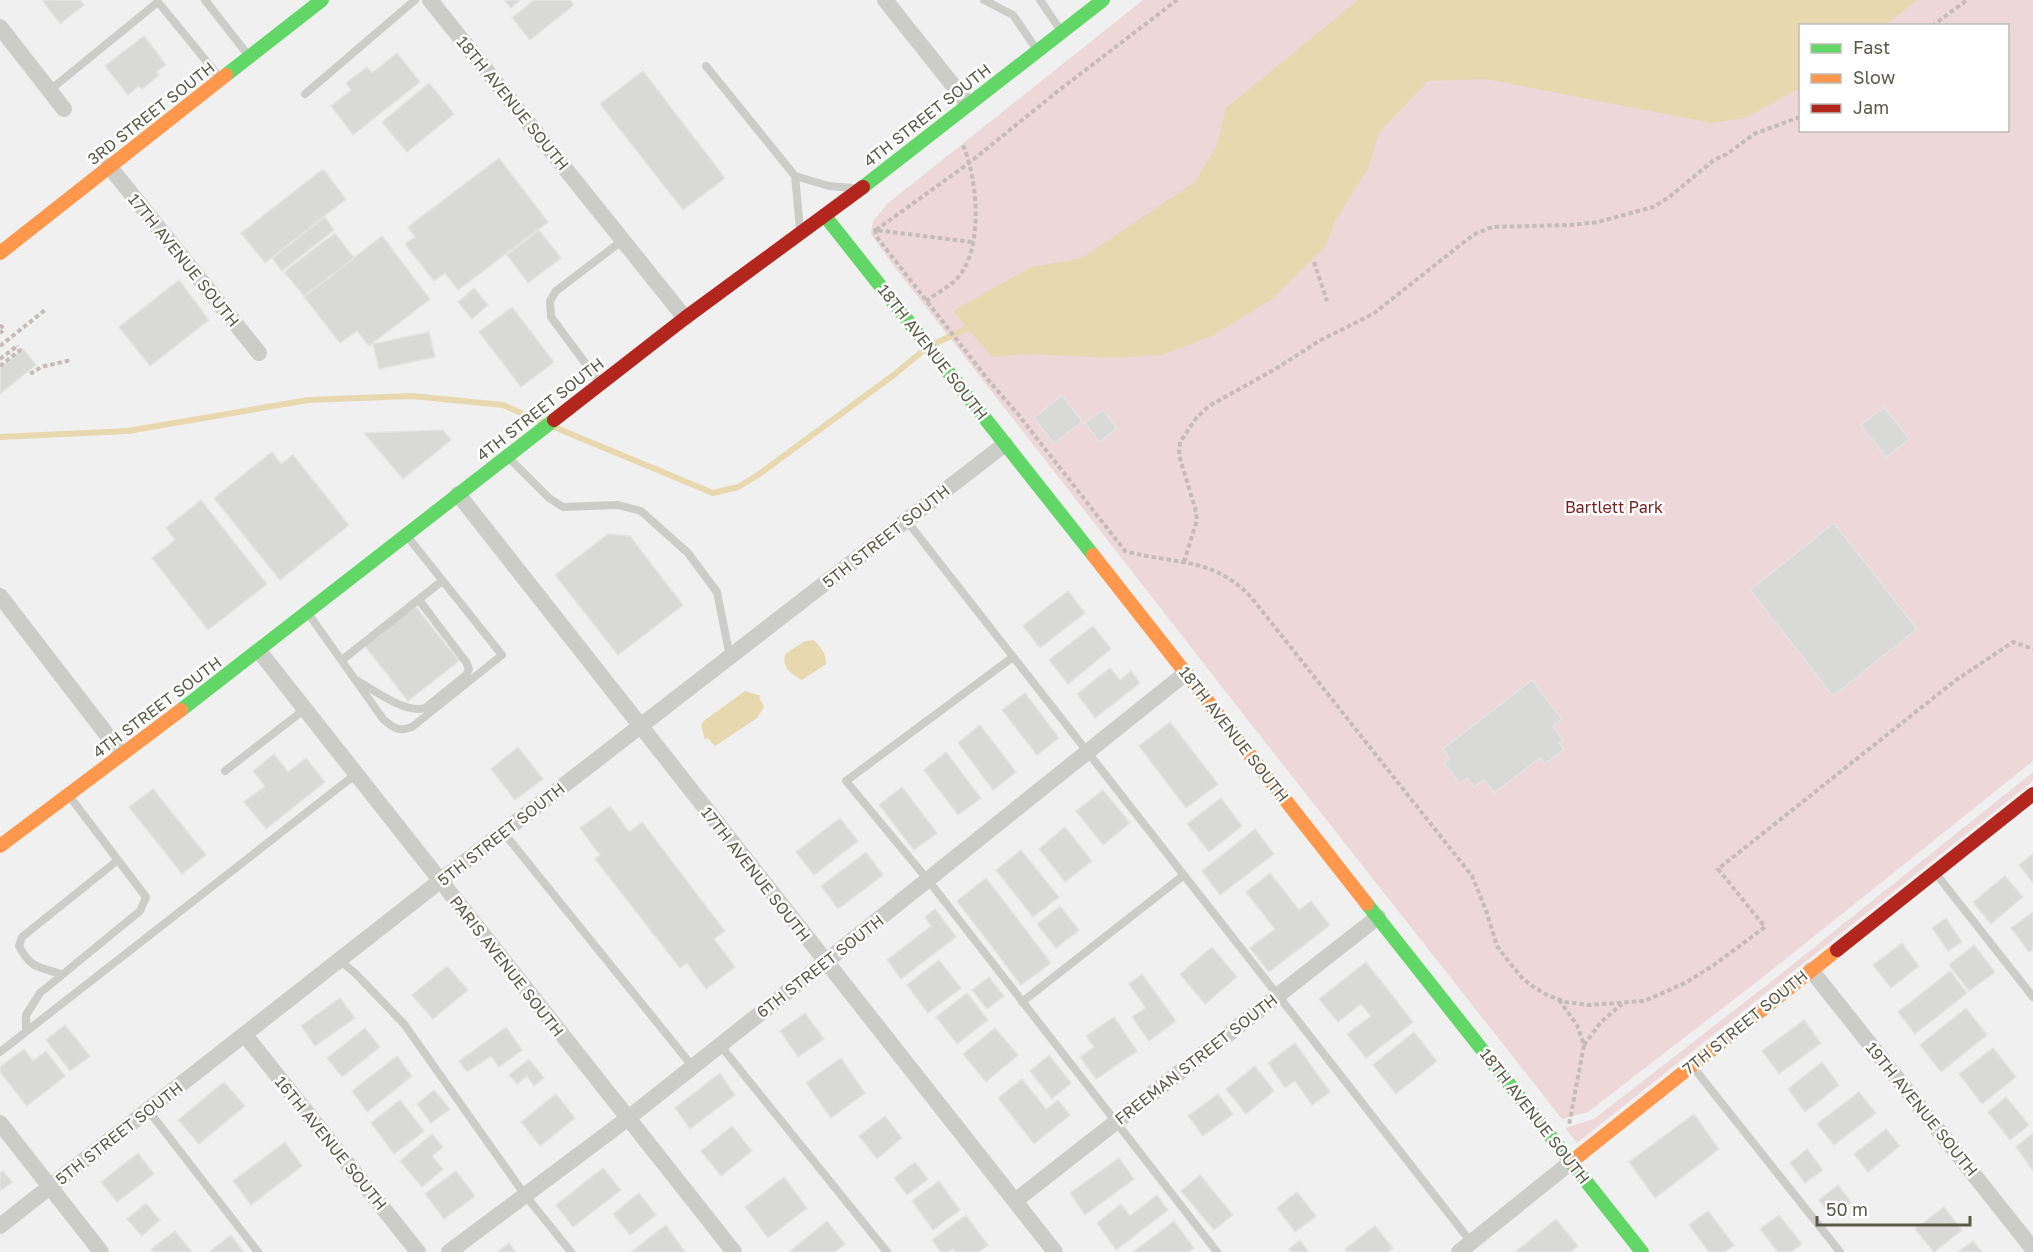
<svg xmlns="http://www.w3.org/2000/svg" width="2033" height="1252" font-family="'Golos Text',sans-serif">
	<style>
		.green { fill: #edd7d9; fill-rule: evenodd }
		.water { fill: #e8d8af }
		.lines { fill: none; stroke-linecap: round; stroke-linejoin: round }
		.stream { stroke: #e8d8af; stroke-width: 6 }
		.building { fill: #d9d9d8; stroke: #e3e3e2; stroke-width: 1.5 }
		.path { stroke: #c5bbb9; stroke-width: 4; stroke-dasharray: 4.5 3; stroke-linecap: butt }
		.lane { stroke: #ccccc8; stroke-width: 8 }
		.street { stroke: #ccccc8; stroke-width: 16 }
		.fast { stroke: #63d668; stroke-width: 14 }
		.slow { stroke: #ff974d; stroke-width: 14 }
		.jam { stroke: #b3261e; stroke-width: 14 }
		.labels { text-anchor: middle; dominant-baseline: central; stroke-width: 5; stroke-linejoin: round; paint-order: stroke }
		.street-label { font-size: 16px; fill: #5b5a49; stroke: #fff }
		.park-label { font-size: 16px; fill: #762120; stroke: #fff }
	</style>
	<rect width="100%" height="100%" fill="#f0f0f0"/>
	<path class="green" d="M 1143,0 L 2033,0 L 2033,761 L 1772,970 L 1588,1112 L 1562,1119 L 1247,719 L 893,265 L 871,234 L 873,221 L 887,204 ZM 1800,26 L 2008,26 L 2008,130 L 1800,130 Z
		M 2033,772 L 2033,781 L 1577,1143 L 1565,1128 L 1594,1119 L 1777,977 Z"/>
	<path class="water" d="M 1358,0 L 1917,0 L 1886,25 L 1800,26 L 1800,88 L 1745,118 L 1712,123 L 1486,79 L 1428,81 L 1378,134 L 1369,167 L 1335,221 L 1326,246 L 1273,298 L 1214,335 L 1163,355 L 1112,358 L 1027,354 L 992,357 L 953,311 L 1031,267 L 1082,258 L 1195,182 L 1217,145 L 1226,108 Z
		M 814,640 C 820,646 827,655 826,664 L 802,680 C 790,673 782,668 785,654 L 805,641 Z
		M 745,691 L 761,696 L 759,697 L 764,707 L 757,718 L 715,746 L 707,738 L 705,740 L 701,725 L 705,720 Z"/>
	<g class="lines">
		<path class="stream" d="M 934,344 L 974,325
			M 554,427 L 713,493 L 738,487 L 758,475 L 895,374 L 925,349
			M 0,437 L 128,431 L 308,400 L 412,396 L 503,405 L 542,422"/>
	</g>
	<path class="building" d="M 42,0 L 80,0 L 84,5 L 60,24 Z
		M 504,0 L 520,0 L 511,8 Z
		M 534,0 L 570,0 L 574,5 L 530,40 L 512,18 Z
		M 144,36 L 166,65 L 156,72 L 159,75 L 142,89 L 139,86 L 128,95 L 105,66 Z
		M 397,53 L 420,82 L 353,135 L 331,106 L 351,90 L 346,83 L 367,67 L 372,73 Z
		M 643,71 L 725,178 L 683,210 L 600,104 Z
		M 429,83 L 454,114 L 407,152 L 382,122 Z
		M 499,158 L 548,222 L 458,290 L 445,273 L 434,281 L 405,244 L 415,237 L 408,227 Z
		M 323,169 L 346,199 L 265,263 L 241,233 Z
		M 325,217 L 334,230 L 282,271 L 272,258 Z
		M 539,230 L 561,258 L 528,283 L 507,255 Z
		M 335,233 L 354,258 L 304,296 L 284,272 Z
		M 382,236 L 430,299 L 369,346 L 357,331 L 340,343 L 304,297 Z
		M 179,280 L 209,320 L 150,366 L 119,327 Z
		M 474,288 L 488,305 L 472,319 L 458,302 Z
		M 512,307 L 554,362 L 521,387 L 479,332 Z
		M 429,332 L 435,357 L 379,369 L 373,344 Z
		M 23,349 L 36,365 L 0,394 L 0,368 Z
		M 1062,395 L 1082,421 L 1054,444 L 1034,418 Z
		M 1884,407 L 1909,439 L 1886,457 L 1861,425 Z
		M 1103,410 L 1117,428 L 1099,442 L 1085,423 Z
		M 443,430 L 451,440 L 403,479 L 364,433 Z
		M 272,452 L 281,464 L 293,455 L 349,525 L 280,580 L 214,498 Z
		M 201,500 L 267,584 L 208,630 L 152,558 L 175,540 L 166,528 Z
		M 1834,523 L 1917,629 L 1833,696 L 1750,590 Z
		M 608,534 L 630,536 L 683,605 L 618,655 L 555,575 Z
		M 1068,591 L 1085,613 L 1040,648 L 1023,626 Z
		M 415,606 L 459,661 L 408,701 L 365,646 Z
		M 1093,626 L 1111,649 L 1068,684 L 1049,660 Z
		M 1110,668 L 1120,680 L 1131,671 L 1140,683 L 1095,718 L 1077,694 Z
		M 1532,680 L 1562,719 L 1553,726 L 1563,740 L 1559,743 L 1564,749 L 1545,764 L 1540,758 L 1494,793 L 1484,780 L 1474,787 L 1467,778 L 1460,783 L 1444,763 L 1450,759 L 1443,749 Z
		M 1025,693 L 1059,738 L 1037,755 L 1002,710 Z
		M 1170,722 L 1218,784 L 1186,808 L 1139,746 Z
		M 980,725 L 1016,772 L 993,790 L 958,743 Z
		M 518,747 L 543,779 L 515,800 L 491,769 Z
		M 946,752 L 981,798 L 958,815 L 924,770 Z
		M 274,754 L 288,772 L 306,758 L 325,782 L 266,829 L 244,802 L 265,786 L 253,771 Z
		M 902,787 L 937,833 L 914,850 L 879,805 Z
		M 153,789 L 206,855 L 182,874 L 129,807 Z
		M 1103,790 L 1130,823 L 1103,845 L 1076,811 Z
		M 1221,798 L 1242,826 L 1209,852 L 1187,824 Z
		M 610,806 L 629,832 L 642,822 L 725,931 L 714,939 L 735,967 L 706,989 L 687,963 L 680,968 L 595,859 L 600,855 L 580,828 Z
		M 840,818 L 858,841 L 814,875 L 796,852 Z
		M 1065,827 L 1092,861 L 1065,882 L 1039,849 Z
		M 1255,829 L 1274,854 L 1220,895 L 1202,871 Z
		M 1021,850 L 1059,897 L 1033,917 L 996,870 Z
		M 866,852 L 883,875 L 838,909 L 821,886 Z
		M 2033,854 L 2033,883 L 2019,865 Z
		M 1270,873 L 1299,910 L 1311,901 L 1330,925 L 1269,972 L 1250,948 L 1275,929 L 1246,892 Z
		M 2005,876 L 2023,897 L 1991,924 L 1973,902 Z
		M 986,878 L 1051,963 L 1021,985 L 957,901 Z
		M 1060,906 L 1079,930 L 1056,948 L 1037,924 Z
		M 935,909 L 956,937 L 901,979 L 887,960 L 931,926 L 925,917 Z
		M 2033,912 L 2033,949 L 2029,952 L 2011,928 Z
		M 1946,918 L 1962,942 L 1948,951 L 1932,928 Z
		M 1902,943 L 1919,966 L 1891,988 L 1873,965 Z
		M 1974,945 L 1995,972 L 1969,991 L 1949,965 Z
		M 1212,947 L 1237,977 L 1205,1004 L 1180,974 Z
		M 939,960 L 961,988 L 928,1013 L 907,985 Z
		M 1366,962 L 1413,1022 L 1366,1058 L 1347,1034 L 1371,1016 L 1361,1004 L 1338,1022 L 1319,999 Z
		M 447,966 L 468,990 L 433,1019 L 412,995 Z
		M 1950,971 L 1967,993 L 1915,1034 L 1898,1012 Z
		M 1142,974 L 1176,1021 L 1149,1041 L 1132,1017 L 1146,1008 L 1129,984 Z
		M 989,977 L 1004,996 L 987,1009 L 972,990 Z
		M 967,993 L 988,1020 L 957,1044 L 936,1017 Z
		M 340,998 L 355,1018 L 315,1046 L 301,1026 Z
		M 1966,1008 L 1987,1035 L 1941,1072 L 1920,1045 Z
		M 805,1013 L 824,1039 L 798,1057 L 780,1031 Z
		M 1114,1017 L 1137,1051 L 1096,1079 L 1080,1057 L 1094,1047 L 1086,1036 Z
		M 1804,1020 L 1821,1043 L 1779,1074 L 1762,1051 Z
		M 65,1025 L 90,1056 L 70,1071 L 46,1040 Z
		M 506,1027 L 522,1050 L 499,1067 L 491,1056 L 467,1072 L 459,1061 Z
		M 365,1028 L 380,1047 L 342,1077 L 327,1058 Z
		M 995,1028 L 1018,1055 L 986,1082 L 963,1054 Z
		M 1414,1032 L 1437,1061 L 1396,1094 L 1373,1065 Z
		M 1295,1043 L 1330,1092 L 1312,1105 L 1295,1081 L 1285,1088 L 1268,1063 Z
		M 1993,1048 L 2016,1077 L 1982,1104 L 1959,1074 Z
		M 24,1049 L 33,1061 L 46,1051 L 65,1076 L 27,1106 L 0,1072 L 0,1067 Z
		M 1049,1055 L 1071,1083 L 1052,1099 L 1030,1071 Z
		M 397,1056 L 412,1076 L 367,1112 L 352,1091 Z
		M 841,1058 L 865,1093 L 831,1118 L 806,1083 Z
		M 529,1059 L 544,1078 L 534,1086 L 527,1076 L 517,1084 L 509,1075 Z
		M 1822,1062 L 1839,1085 L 1805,1112 L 1788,1089 Z
		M 1255,1066 L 1274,1091 L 1246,1114 L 1226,1089 Z
		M 720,1073 L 735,1095 L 690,1129 L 675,1108 Z
		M 1022,1079 L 1046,1109 L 1058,1100 L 1070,1115 L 1034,1144 L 998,1098 Z
		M 224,1082 L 245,1106 L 199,1144 L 178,1120 Z
		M 434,1090 L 450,1109 L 431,1123 L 417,1104 Z
		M 1859,1092 L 1876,1113 L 1834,1145 L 1817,1124 Z
		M 556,1094 L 575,1118 L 540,1146 L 521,1122 Z
		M 1218,1094 L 1233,1114 L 1203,1136 L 1188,1116 Z
		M 2006,1097 L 2029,1125 L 2010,1140 L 1988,1112 Z
		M 400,1100 L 424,1131 L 394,1154 L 371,1123 Z
		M 1694,1114 L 1719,1149 L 1655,1198 L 1629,1162 Z
		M 885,1116 L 902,1138 L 877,1159 L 859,1136 Z
		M 732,1126 L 752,1151 L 721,1176 L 701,1151 Z
		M 1886,1129 L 1900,1146 L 1868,1172 L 1854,1154 Z
		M 2033,1133 L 2033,1171 L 2016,1147 Z
		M 432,1134 L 443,1147 L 432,1156 L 443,1169 L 422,1187 L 400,1161 Z
		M 285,1142 L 302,1166 L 251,1205 L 233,1181 Z
		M 1807,1149 L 1823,1170 L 1805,1183 L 1790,1163 Z
		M 138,1153 L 154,1174 L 117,1202 L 101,1182 Z
		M 1119,1158 L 1134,1179 L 1085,1215 L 1070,1193 Z
		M 915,1162 L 928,1179 L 907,1195 L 894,1178 Z
		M 603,1168 L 621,1190 L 573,1227 L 556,1205 Z
		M 3,1171 L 12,1182 L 0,1191 L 0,1173 Z
		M 456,1171 L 475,1196 L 444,1219 L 425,1194 Z
		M 1200,1175 L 1233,1215 L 1214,1230 L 1181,1191 Z
		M 784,1177 L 807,1208 L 768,1238 L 745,1207 Z
		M 939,1181 L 960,1210 L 933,1230 L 912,1201 Z
		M 1838,1185 L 1851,1202 L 1832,1217 L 1819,1200 Z
		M 1297,1192 L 1316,1216 L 1295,1232 L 1277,1208 Z
		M 639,1193 L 656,1215 L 630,1235 L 613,1214 Z
		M 1157,1195 L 1168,1210 L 1116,1250 L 1097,1223 L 1121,1204 L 1130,1216 Z
		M 146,1203 L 160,1220 L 142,1236 L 127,1219 Z
		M 1944,1207 L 1962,1230 L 1934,1252 L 1915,1229 Z
		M 1708,1211 L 1734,1245 L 1725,1252 L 1709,1252 L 1689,1225 Z
		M 966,1215 L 988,1245 L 979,1252 L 955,1252 L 953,1249 L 949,1252 L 941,1252 L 932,1240 Z
		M 1779,1215 L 1802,1244 L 1791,1252 L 1778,1252 L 1760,1229 Z
		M 1556,1219 L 1578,1246 L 1570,1252 L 1515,1252 Z
		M 827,1221 L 845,1244 L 835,1252 L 789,1252 Z
		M 1174,1221 L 1194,1248 L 1189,1252 L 1133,1252 Z
		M 666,1225 L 685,1252 L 631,1252 Z
		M 1375,1226 L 1393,1248 L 1388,1252 L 1347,1252 L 1345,1249 Z
		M 175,1231 L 192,1252 L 154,1252 L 151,1249 Z
		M 231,1235 L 244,1252 L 209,1252 Z
		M 1300,1240 L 1309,1252 L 1292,1252 L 1289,1249 Z
		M 1973,1241 L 1982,1252 L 1958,1252 Z
		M 509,1243 L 516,1252 L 497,1252 Z"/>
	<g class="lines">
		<path class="path" d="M 1932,26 L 1967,0
			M 876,230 L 969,163 L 1058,91 L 1177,0
			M 972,242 L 875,230 L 876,236 L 989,381 L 1017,413 L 1125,551 C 1175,565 1212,556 1251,597 L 1472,876 L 1486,910 L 1497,946 L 1509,962 L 1523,979 L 1532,986 L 1547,995 L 1566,1002 L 1588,1005 L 1644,1001 L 1685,983 L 1714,965 L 1765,927 L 1718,869 L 1956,680 L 2013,642 L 2033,649
			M 1314,262 L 1327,301
			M 926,301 C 937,293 955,284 962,272 C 983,240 977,178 963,145
			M 0,325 L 4,329 L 0,333
			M 0,346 L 45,310
			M 0,359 L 17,346
			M 0,366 L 20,350 L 17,346
			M 31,371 L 32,373 L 41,367 L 71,360
			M 1184,562 L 1197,520 L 1195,508 L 1179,455 L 1180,442 L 1197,417 L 1209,406 L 1277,368 L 1319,341 L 1373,314 L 1473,235 L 1492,227 L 1570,225 L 1598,222 L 1653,207 L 1668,198 L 1714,160 L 1727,154 L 1754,134 L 1800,117
			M 1559,1000 L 1577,1025 L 1584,1045 L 1569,1125
			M 1584,1045 L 1601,1022 L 1622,1004"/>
		<path class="lane" d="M 205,0 L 248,55
			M 984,0 L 1013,15 L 1037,50
			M 1040,0 L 1061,31
			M 706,66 L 795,176
			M 50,90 L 158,2 L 221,79
			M 305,94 L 415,0
			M 800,229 L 795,176 L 829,186 L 853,188
			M 600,383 L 551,317 L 550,301 L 556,291 L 623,240
			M 510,459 L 549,498 L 563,507 L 618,505 L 641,511 L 688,553 L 717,592 L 730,657
			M 906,520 L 1471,1242
			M 310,616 L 383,719 C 393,728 399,732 412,727 L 502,655 L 407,536
			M 1013,657 L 846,781 L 928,880 L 1217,1252
			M 342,660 L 442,581
			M 356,680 C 374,690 405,714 425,708 L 466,675 L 469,669 L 466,662 L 419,600
			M 225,771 L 305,709
			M 503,832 L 693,1067
			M 1937,875 L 2033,997
			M 339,960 L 355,973 L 404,1024 L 525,1195 L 571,1252
			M 61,974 C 39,967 30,968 19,946 L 22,937 L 118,860
			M 1022,1002 L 1184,875
			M 26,1031 L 26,1015 L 40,993 L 140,911 L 146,897 L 70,797
			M 720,1045 L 887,1252
			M 0,1052 L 356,774
			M 1693,1067 L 1840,1252
			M 148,1110 L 258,1252"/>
		<path class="street" d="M 430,0 L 685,318
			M 885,0 L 968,104
			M 0,27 L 64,109
			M 109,166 L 259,353
			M 458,494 L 1055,1252
			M 0,596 L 121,753
			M 259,651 L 734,1252
			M 1811,970 L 2033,1249
			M 245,1035 L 418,1252
			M 0,1123 L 101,1252
			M 1015,1201 L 1378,917
			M 0,1226 L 440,881 L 1005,444
			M 449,1252 L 627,1119 L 825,962 L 1186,673
			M 1459,1252 L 1571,1162"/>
		<path class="fast" d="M 226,75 L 322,0
			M 863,187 L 1103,0
			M 825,216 L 1093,555
			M 181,710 L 554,420
			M 1367,904 L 1642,1252"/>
		<path class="slow" d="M 0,253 L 226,75
			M 1093,555 L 1367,904
			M 0,846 L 181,710
			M 1571,1162 L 1837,950"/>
		<path class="jam" d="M 554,420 L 685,318 L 863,187
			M 1837,950 L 2033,794"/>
	</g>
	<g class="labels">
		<g class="street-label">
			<text transform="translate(513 103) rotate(51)">18TH AVENUE SOUTH</text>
			<text transform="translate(151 113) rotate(-38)">3RD STREET SOUTH</text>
			<text transform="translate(927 115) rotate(-38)">4TH STREET SOUTH</text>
			<text transform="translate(184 260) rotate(51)">17TH AVENUE SOUTH</text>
			<text transform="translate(933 352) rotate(52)">18TH AVENUE SOUTH</text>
			<text transform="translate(540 409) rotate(-38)">4TH STREET SOUTH</text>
			<text transform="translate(886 536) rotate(-38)">5TH STREET SOUTH</text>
			<text transform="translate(157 707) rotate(-37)">4TH STREET SOUTH</text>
			<text transform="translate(1234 734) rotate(52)">18TH AVENUE SOUTH</text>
			<text transform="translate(501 834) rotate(-38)">5TH STREET SOUTH</text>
			<text transform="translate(756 874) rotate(52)">17TH AVENUE SOUTH</text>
			<text transform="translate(507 966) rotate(52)">PARIS AVENUE SOUTH</text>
			<text transform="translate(820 966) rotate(-38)">6TH STREET SOUTH</text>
			<text transform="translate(1745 1022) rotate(-39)">7TH STREET SOUTH</text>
			<text transform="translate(1196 1059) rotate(-38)">FREEMAN STREET SOUTH</text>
			<text transform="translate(1922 1109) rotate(51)">19TH AVENUE SOUTH</text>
			<text transform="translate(1535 1116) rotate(52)">18TH AVENUE SOUTH</text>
			<text transform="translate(119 1133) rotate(-38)">5TH STREET SOUTH</text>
			<text transform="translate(331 1143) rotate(51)">16TH AVENUE SOUTH</text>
		</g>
		<g class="park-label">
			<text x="1614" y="507">Bartlett Park</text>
		</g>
	</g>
	<rect x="1799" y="24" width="210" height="108" fill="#ffffff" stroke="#bdbdb6" stroke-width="1.5"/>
	<rect x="1811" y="44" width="30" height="9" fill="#63d668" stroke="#bdbdb6" stroke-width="1.5"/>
	<text x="1853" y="54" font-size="18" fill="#5b5a49">Fast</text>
	<rect x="1811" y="74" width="30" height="9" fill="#ff974d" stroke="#bdbdb6" stroke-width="1.5"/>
	<text x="1853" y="84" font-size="18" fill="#5b5a49">Slow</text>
	<rect x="1811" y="104" width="30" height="9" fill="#b3261e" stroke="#bdbdb6" stroke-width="1.5"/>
	<text x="1853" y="114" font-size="18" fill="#5b5a49">Jam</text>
	<path d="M1817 1216v9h153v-9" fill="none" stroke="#5b5a49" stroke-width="3"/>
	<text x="1826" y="1216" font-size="18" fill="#5b5a49" stroke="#ffffff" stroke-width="4.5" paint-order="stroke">50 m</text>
</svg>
